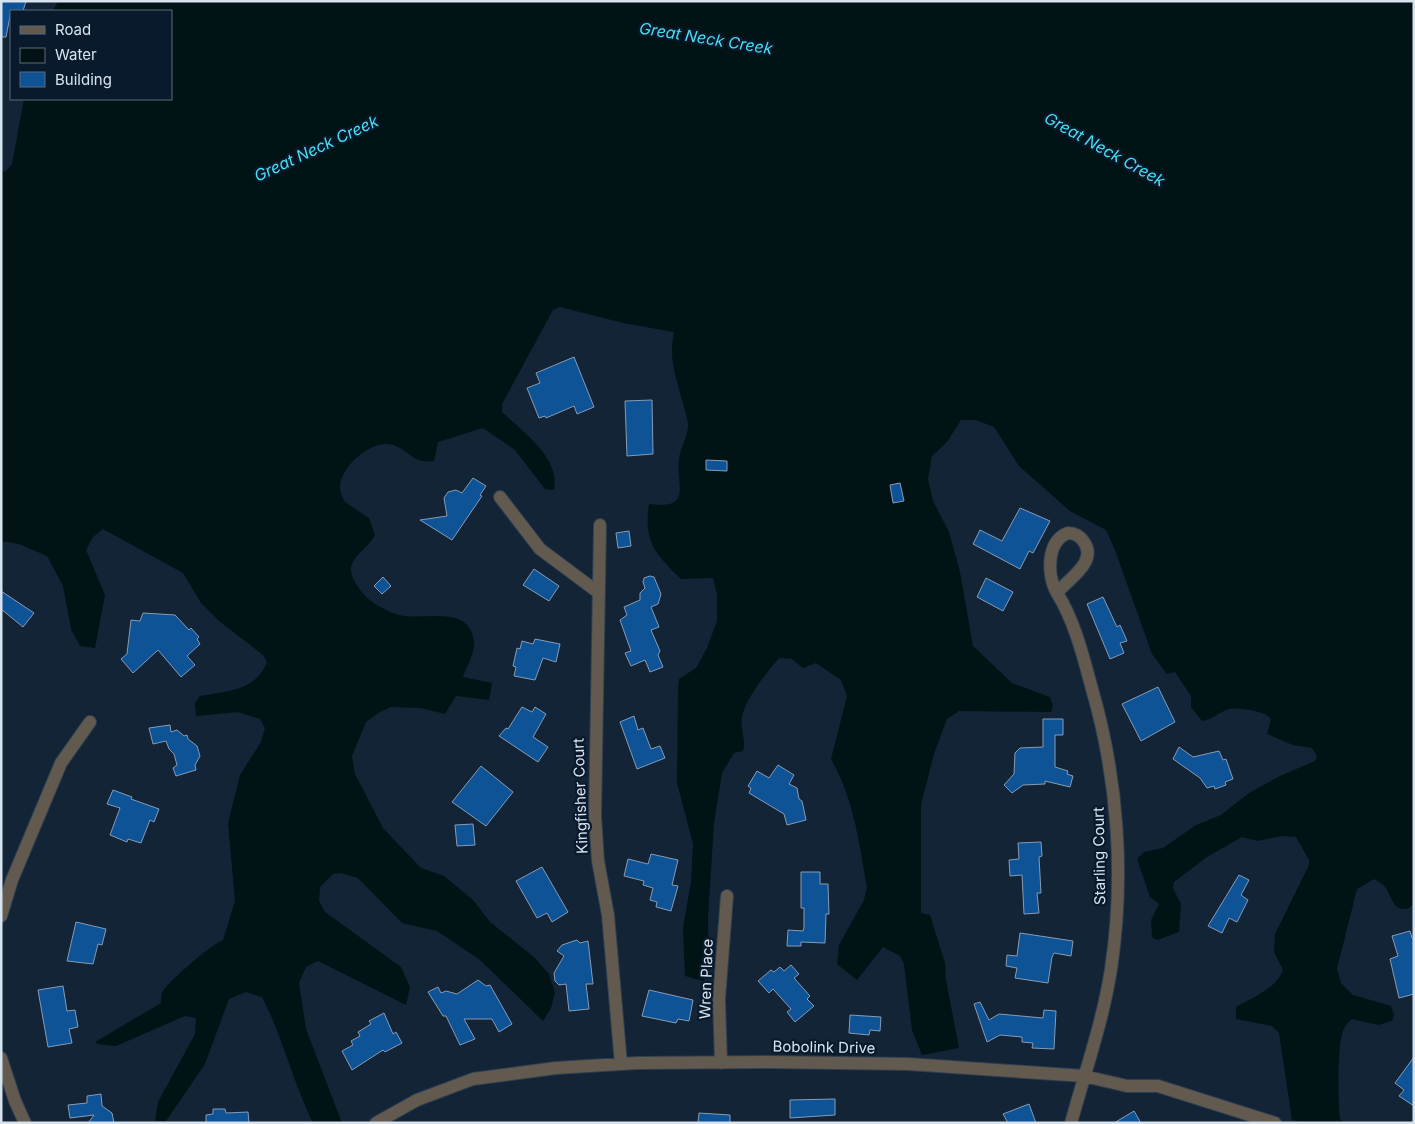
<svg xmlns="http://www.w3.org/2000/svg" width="1415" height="1124" font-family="Inter,sans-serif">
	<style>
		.water { fill: #021315 }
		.building { fill: #0e5396; stroke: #879bb4 }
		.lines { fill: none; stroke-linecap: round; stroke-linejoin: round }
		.minor-casing { stroke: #2f3f51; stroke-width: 14 }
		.minor { stroke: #62594f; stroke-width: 12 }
		.labels { text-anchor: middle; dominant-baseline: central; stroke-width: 4.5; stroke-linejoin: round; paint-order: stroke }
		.street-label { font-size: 15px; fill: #d8e3f0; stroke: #0a1a2d }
		.water-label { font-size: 16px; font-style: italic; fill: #48dff0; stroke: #0a1a2d }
	</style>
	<rect width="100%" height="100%" fill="#132437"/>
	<path class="water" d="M 58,1 L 1414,1 L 1414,904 L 1407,909 C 1393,910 1393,900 1387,890 C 1385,885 1379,882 1374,879 L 1357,889 L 1337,969 L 1341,983 L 1353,995 L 1391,1006 L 1394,1015 L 1392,1021 L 1379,1025 L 1352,1019 C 1348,1022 1345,1026 1343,1031 C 1337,1046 1338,1101 1340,1119 L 1345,1123 L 1305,1123 L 1292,1120 L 1279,1033 L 1272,1026 L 1236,1019 L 1236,1007 C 1252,998 1277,988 1283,970 L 1274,952 L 1275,934 L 1309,865 L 1309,860 L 1296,837 L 1281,836 L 1258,841 L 1242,837 L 1207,857 L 1174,882 L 1173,888 L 1181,904 L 1179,932 L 1157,940 L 1152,937 L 1151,920 L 1159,904 L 1150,897 L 1137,859 L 1144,852 L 1163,848 L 1196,825 L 1221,815 L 1249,793 L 1280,776 L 1315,761 L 1317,756 L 1312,748 L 1293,745 L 1267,734 L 1271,719 C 1266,711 1238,707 1229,709 C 1219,712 1212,720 1202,721 L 1191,707 L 1191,696 L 1175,672 L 1167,674 L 1152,654 L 1115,550 L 1106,530 L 1070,511 L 1019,466 L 994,427 L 976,420 L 961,420 L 947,442 L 932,456 L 928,479 L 933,501 L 949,532 L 960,572 L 973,646 L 1012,683 L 1050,697 L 1053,706 L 1051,712 L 959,711 L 947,719 L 934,754 L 921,805 L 921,913 L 930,915 L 945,963 L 946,980 L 959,1048 L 922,1055 L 912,1030 L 904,964 L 900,956 L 883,947 L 857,980 L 837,964 L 839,945 L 864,900 L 867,887 C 859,843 854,799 831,759 L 847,696 L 841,680 L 816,663 L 803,668 L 792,659 L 779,658 C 767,672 748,696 743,713 C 738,727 747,738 743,751 L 734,753 L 722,773 L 714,823 L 708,917 L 709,974 L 703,981 L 685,976 L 683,928 L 691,882 L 693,844 L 677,783 L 678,688 L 679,679 L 696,668 L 707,648 L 717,621 L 717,594 L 713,578 L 681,579 C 656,554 643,542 649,504 C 693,509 676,488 679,459 C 680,448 688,437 688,425 C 688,420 685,412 684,407 C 677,379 668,362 674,332 L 623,323 L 560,307 L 553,310 L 502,404 L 502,412 C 522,431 561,458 554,490 L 545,489 L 515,450 L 483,428 L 438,442 L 434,461 C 412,464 411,451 393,445 C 372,438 340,467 340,487 C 340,492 343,498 345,502 L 369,518 L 375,535 C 369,547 354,554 351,568 C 350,576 357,585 361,591 C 369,602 384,610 396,614 C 419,623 469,602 474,641 C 476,651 466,668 463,677 L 492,683 L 489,700 L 456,696 L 445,714 L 420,708 L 391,707 L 380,712 L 366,722 L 352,756 L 355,774 L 383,828 L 421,868 L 444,876 L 473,900 L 490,922 L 534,957 L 549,974 L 555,993 L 551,1008 L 543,1021 L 480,960 L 437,931 L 402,923 L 358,878 L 341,873 L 333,874 L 320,887 L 319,901 L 325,912 L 401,967 L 410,987 L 406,1005 L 318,961 L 306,967 L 299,983 L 306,1029 L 342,1123 L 313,1123 C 293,1082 283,1038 262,997 L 246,992 L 229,999 L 205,1064 L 166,1121 L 155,1121 L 158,1102 L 195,1034 L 196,1018 L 185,1016 L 116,1046 L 97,1044 L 95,1042 L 161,1003 C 161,1000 161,994 163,991 C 168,982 213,943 223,940 L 235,901 L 228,823 L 240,775 L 261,742 L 265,728 L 260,719 L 238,712 L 196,716 L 195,703 L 200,696 C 226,691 256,691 267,662 L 263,655 L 219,621 L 201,603 L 183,573 L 103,529 L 93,537 L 86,550 L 105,595 L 95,648 L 80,646 L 71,629 L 63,586 L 47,556 L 19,544 L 1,541 L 1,169 L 5,172 L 12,164 L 24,99 L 171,99 L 171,11 L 53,11 Z"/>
	<path class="building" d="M 1,1 L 26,1 L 23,11 L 11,11 L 6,37 L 1,37 Z
		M 574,357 L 594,407 L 577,414 L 574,406 L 546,418 L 545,416 L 539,418 L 527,388 L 540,383 L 536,373 Z
		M 652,400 L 653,454 L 627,456 L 625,401 Z
		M 706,460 L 727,461 L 727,471 L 706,470 Z
		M 473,478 L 486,486 L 480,495 L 482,496 L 452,540 L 420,520 L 447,516 L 444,498 L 448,492 L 456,490 L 462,493 Z
		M 900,483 L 904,501 L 893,503 L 890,485 Z
		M 1020,508 L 1050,521 L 1033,553 L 1029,551 L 1020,569 L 973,544 L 980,530 L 1002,541 Z
		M 629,531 L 631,546 L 618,548 L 616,533 Z
		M 534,569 L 559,586 L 549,601 L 523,585 Z
		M 650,576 L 654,577 L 661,594 L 658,604 L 651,607 L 659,627 L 651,630 L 660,651 L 658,655 L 663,667 L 650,672 L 645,660 L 631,666 L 625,653 L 631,651 L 620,620 L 627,615 L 624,607 L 640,600 L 640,593 L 645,588 L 643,582 L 644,578 Z
		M 383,577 L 391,586 L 382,594 L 374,586 Z
		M 986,578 L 1013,592 L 1003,611 L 977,597 Z
		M 1,591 L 34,613 L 23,627 L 1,609 Z
		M 1103,597 L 1117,627 L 1120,625 L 1127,641 L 1120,643 L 1124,653 L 1110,659 L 1087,604 Z
		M 143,613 L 175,615 L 189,630 L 191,628 L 199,637 L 197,639 L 200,644 L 187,656 L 195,665 L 181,677 L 158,650 L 133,673 L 121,659 L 127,654 L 131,620 L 140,621 Z
		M 535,639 L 560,644 L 556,662 L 543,658 L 535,680 L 514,676 L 516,667 L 513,666 L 517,648 L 520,649 L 522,641 L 533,644 Z
		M 1158,687 L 1175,722 L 1141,741 L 1122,704 Z
		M 522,707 L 532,712 L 535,707 L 546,714 L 533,737 L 548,747 L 538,762 L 499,736 L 506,728 L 508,729 Z
		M 634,716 L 638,730 L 643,728 L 651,749 L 660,746 L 665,758 L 637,769 L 620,722 Z
		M 1043,719 L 1063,719 L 1063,735 L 1055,735 L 1055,767 L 1068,771 L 1067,774 L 1073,776 L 1070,787 L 1045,781 L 1045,784 L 1023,785 L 1012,793 L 1004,785 L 1014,774 L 1015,753 L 1020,748 L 1043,747 Z
		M 170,725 L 171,732 L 177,730 L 184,736 L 187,735 L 188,739 L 197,746 L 200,756 L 195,765 L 196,770 L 176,776 L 173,768 L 177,765 L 174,754 L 169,749 L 166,741 L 153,744 L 149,728 Z
		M 1179,747 L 1193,757 L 1219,751 L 1223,760 L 1226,759 L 1233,779 L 1225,782 L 1226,785 L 1215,789 L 1214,786 L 1207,788 L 1200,778 L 1173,759 Z
		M 778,765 L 794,775 L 789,784 L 797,788 L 799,799 L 802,801 L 806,820 L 787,825 L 784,814 L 749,793 L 751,788 L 748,786 L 757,771 L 769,778 Z
		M 481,766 L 513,792 L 486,826 L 452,802 Z
		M 113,790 L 132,797 L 131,799 L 159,809 L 154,822 L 150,820 L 141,843 L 128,839 L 127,842 L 110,835 L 120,808 L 107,804 Z
		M 473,824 L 475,845 L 457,846 L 455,825 Z
		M 1041,842 L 1042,856 L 1039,857 L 1041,893 L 1037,893 L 1039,913 L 1024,914 L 1022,875 L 1010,876 L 1009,860 L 1019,859 L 1018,843 Z
		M 651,854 L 678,860 L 672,885 L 678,886 L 671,911 L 656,907 L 657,902 L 650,900 L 653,888 L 643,885 L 644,881 L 624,876 L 628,859 L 648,864 Z
		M 542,867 L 568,912 L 552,922 L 547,913 L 537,918 L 516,881 Z
		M 801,872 L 820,872 L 820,884 L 828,884 L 829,914 L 826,914 L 825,943 L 801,942 L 801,946 L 787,946 L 788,930 L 803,931 L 804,928 L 804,908 L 801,908 Z
		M 1239,875 L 1249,880 L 1241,895 L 1248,900 L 1237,922 L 1229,918 L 1222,933 L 1208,926 Z
		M 76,922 L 106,929 L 102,945 L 98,944 L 93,964 L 67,961 Z
		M 1410,931 L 1412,938 L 1414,938 L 1414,994 L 1399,998 L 1390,959 L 1398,956 L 1392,936 Z
		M 1020,933 L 1073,941 L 1071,956 L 1054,953 L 1052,957 L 1048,983 L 1015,978 L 1017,968 L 1006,966 L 1007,955 L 1017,956 Z
		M 577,940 L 580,943 L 588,941 L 593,984 L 586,984 L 589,1009 L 569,1011 L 566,984 L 559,985 L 555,981 L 554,973 L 564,956 L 557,951 L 562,945 Z
		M 791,965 L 799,974 L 794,978 L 810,996 L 807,999 L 814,1006 L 795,1022 L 787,1012 L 791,1009 L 773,989 L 769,993 L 758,981 L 771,970 L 774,972 L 780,967 L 784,971 Z
		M 478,980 L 486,986 L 490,985 L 512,1024 L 499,1032 L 492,1019 L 464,1019 L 475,1039 L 460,1045 L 446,1016 L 443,1016 L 428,992 L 438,987 L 441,993 L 446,991 L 457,994 Z
		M 63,986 L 67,1011 L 75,1010 L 78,1027 L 69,1029 L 72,1043 L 48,1047 L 38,990 Z
		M 649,990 L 693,1000 L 689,1021 L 678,1019 L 676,1023 L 642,1016 Z
		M 980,1002 L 989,1020 L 999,1014 L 1043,1018 L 1044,1010 L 1056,1011 L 1054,1049 L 1032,1048 L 1033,1043 L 1022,1042 L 1022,1037 L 1000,1035 L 987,1042 L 974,1004 Z
		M 384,1013 L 393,1034 L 396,1032 L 402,1043 L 385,1052 L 383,1050 L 352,1070 L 342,1051 L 353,1045 L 351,1041 L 360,1036 L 358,1032 L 371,1024 L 369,1021 Z
		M 850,1015 L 881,1017 L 880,1031 L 870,1030 L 869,1035 L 849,1033 Z
		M 1414,1057 L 1414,1106 L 1399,1096 L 1404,1090 L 1395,1083 Z
		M 101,1094 L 102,1106 L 112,1113 L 114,1123 L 88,1123 L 94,1115 L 70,1118 L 68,1105 L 87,1103 L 87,1096 Z
		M 835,1099 L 835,1115 L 790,1118 L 790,1100 Z
		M 1029,1104 L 1036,1123 L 1008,1123 L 1003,1114 Z
		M 213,1109 L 225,1109 L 226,1113 L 248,1112 L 249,1123 L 206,1123 L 206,1115 L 213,1114 Z
		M 1134,1111 L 1141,1123 L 1114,1123 Z
		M 699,1113 L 730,1115 L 730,1123 L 698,1123 Z"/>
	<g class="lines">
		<defs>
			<path id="minor" d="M 500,497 L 540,549 L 599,593
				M 600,525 L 595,816 L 598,861 L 608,915 L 621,1064
				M 1068,533 C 1075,533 1080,536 1084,542 C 1098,562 1068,579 1057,593 C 1047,576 1046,541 1068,533 Z
				M 1057,593 C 1075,622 1083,656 1092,689 C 1118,779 1125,876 1111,969 C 1103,1021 1085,1072 1071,1123
				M 1,916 L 12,880 L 61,763 L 90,722
				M 1,1058 L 15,1101 L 25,1123
				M 721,1063 L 719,999 L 727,896
				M 376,1123 L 417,1100 L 473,1079 L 556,1068 L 637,1063 L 767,1062 L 908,1064 L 1084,1076 L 1127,1086 L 1158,1086 L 1275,1123"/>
		</defs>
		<use href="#minor" class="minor-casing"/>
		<use href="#minor" class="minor"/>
	</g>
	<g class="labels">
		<g class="street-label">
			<text transform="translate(580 796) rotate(-92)">Kingfisher Court</text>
			<text transform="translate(1099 856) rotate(-91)">Starling Court</text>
			<text transform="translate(706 979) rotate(-88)">Wren Place</text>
			<text transform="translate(824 1047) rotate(1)">Bobolink Drive</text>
		</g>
		<g class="water-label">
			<text transform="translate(706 38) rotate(9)">Great Neck Creek</text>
			<text transform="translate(316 148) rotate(-25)">Great Neck Creek</text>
			<text transform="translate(1105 149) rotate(29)">Great Neck Creek</text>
		</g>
	</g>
	<rect width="1415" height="1124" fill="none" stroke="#d8e3f0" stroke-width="5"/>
	<rect x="10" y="10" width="162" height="90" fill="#0a1a2d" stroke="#5c6a7b"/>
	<rect x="20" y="26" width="25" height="8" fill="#62594f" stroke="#5c6a7b"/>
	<text x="55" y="35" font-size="15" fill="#d8e3f0">Road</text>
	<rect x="20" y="48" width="25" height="15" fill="#021315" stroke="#5c6a7b"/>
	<text x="55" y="60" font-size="15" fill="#d8e3f0">Water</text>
	<rect x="20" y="72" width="25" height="15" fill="#0e5396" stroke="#5c6a7b"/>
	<text x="55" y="85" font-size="15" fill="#d8e3f0">Building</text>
</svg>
